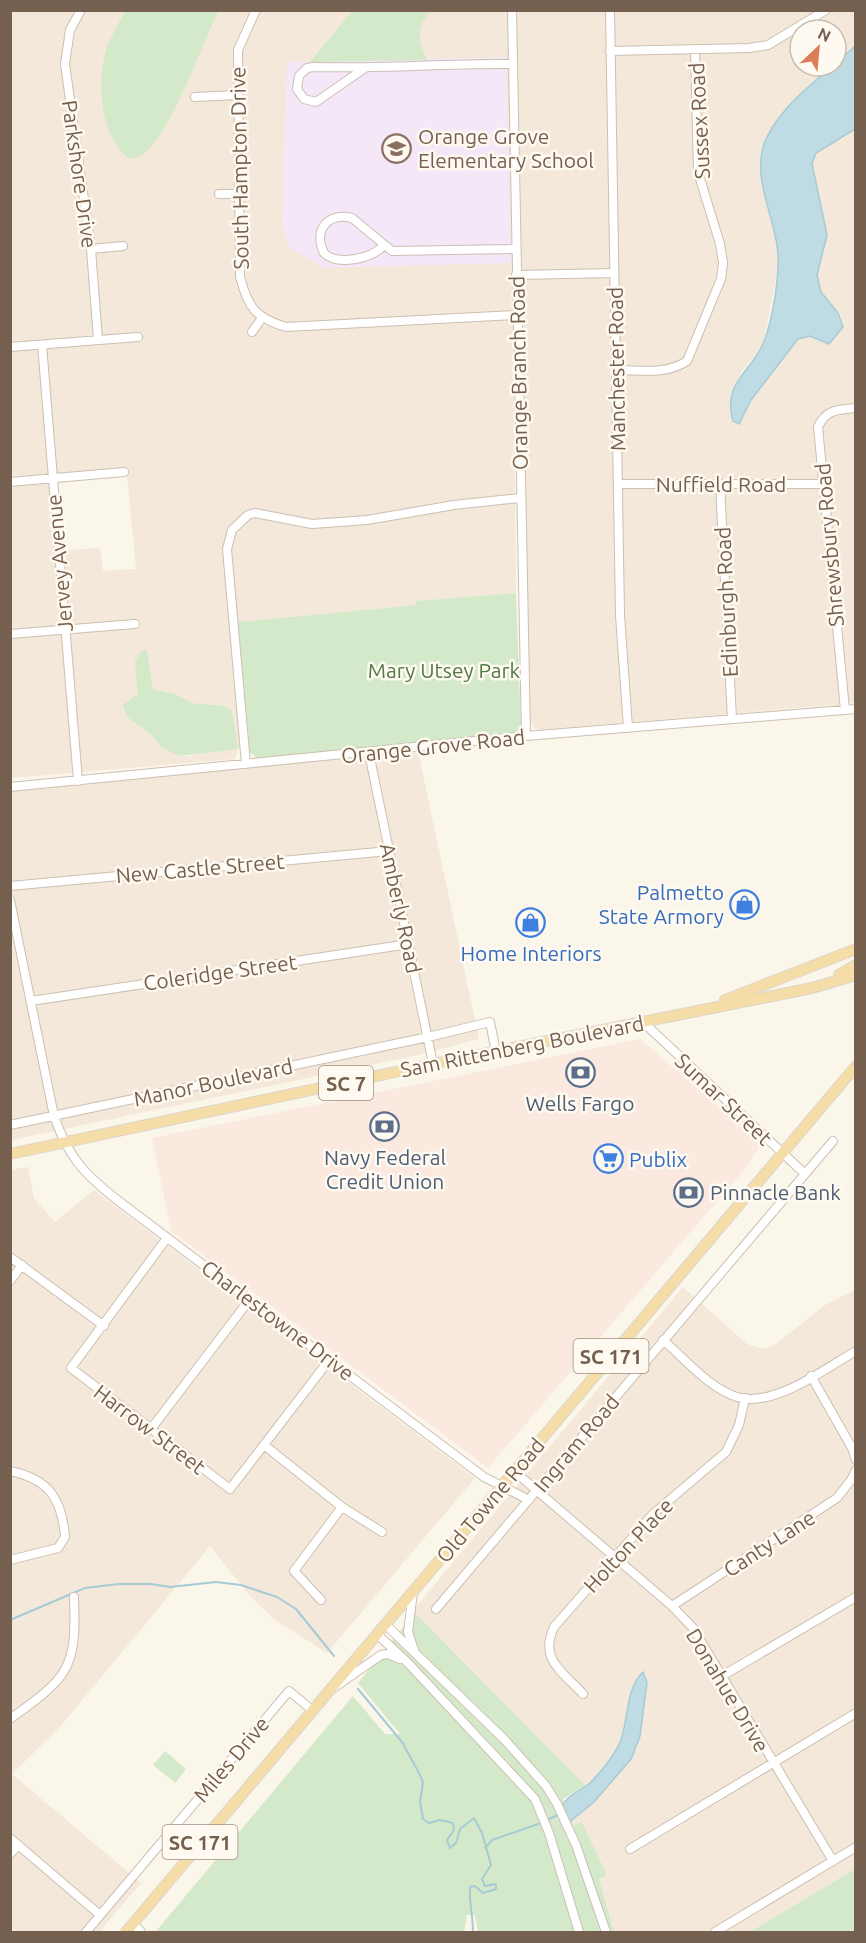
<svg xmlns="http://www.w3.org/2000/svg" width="866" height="1943" font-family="Ubuntu,sans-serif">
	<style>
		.residential { fill: #f3e8d9; fill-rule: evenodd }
		.commercial { fill: #fbe9df }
		.education { fill: #f3e7f8 }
		.green { fill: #d4e9c9 }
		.water { fill: #bfdce4; stroke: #a6cbd5; stroke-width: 1.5 }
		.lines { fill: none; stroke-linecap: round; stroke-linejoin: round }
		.stream { stroke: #a6cbd5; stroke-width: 2 }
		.minor-casing { stroke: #cdbfb1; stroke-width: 10 }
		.major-casing { stroke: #dbd5d1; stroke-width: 12 }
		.minor { stroke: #fff; stroke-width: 8 }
		.major { stroke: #f5dda8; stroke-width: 10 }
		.labels { text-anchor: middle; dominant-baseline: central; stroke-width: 5; stroke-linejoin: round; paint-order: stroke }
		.shield { fill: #fefaf1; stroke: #9e8e80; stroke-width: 1.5 }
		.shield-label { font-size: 20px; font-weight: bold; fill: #755f4f }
		.street-label { font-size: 21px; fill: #755f4f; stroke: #fefaf1 }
		.education-label { font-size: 21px; fill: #785e54; stroke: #fefaf1; text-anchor: start }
		.park-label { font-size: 21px; fill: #537947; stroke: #fefaf1 }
		.shop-label { font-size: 21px; fill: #366cbe; stroke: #fefaf1; text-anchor: end }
		.service-label { font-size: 21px; fill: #4e5e75; stroke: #fefaf1 }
	</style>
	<rect width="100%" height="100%" fill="#fbf6ea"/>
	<path class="residential" d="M 10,11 L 125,11 L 104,56 L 141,155 L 155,142 L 172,112 L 219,11 L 855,11 L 855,46 L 836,64 L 836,30 L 800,30 L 800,66 L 834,66 L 796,99 L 766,138 L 765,197 L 778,246 L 777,273 L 763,345 L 742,371 L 731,393 L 730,412 L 739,424 L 751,400 L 798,339 L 810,336 L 821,342 L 821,292 L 817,275 L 827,235 L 812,164 L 816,153 L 855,129 L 855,703 L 539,730 L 533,726 L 529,717 L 521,366 L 514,366 L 516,593 L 417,601 L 417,605 L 238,622 L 249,748 L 238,749 L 235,759 L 11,778 ZM 127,475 L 136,569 L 103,571 L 100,548 L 64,550 L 57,481 ZM 147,650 L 153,689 L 178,695 L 192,703 L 224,706 L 193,756 L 180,756 L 163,749 L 151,735 L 127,717 L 124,705 L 138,694 Z
		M 418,751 L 479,1039 L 418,1055 L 11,1140 L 11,791 Z
		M 28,1167 L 34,1198 L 55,1222 L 94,1190 L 475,1478 L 327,1653 L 275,1620 L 250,1596 L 210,1546 L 59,1728 L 12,1774 L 141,1883 L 99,1932 L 11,1932 L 10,1170 Z
		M 683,1287 L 747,1344 L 763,1349 L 776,1344 L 825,1305 L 855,1290 L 855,1869 L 750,1932 L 614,1932 L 599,1879 L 607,1875 L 580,1821 L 575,1826 L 572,1820 L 612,1782 L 640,1736 L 647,1682 L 638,1677 L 617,1749 L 591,1782 L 585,1785 L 415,1613 L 415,1608 Z"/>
	<path class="commercial" d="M 640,1039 L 756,1139 L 759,1148 L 743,1171 L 488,1468 L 171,1231 L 152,1138 Z"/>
	<path class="education" d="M 506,57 L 511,263 L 324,268 L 290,248 L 282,224 L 287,62 Z"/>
	<path class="green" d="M 353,10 L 432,11 C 415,26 418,41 427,60 L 310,62 Z
		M 125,11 L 219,11 C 202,42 170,138 142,155 C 139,157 133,158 129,159 C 101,136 98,92 104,58 C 107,42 118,25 125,11 Z
		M 516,593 L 521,726 L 518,732 L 512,735 L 257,758 L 250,752 L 238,622 L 416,605 L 416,601 Z
		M 142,650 L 147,650 L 153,689 L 178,695 L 192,703 L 224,706 L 232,711 L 238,749 L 180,756 L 163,749 L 151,735 L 127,717 L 123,705 L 138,694 L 135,661 Z
		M 415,1613 L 585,1785 L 563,1799 L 574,1826 L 581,1821 L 607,1875 L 599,1879 L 614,1932 L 478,1932 L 475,1915 L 467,1915 L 464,1932 L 158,1932 L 157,1930 L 353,1696 L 385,1734 L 400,1734 L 358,1683 Z
		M 165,1751 L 186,1769 L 175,1783 L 153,1765 Z
		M 855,1869 L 855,1932 L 750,1932 Z"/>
	<path class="water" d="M 855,46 L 855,129 L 816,153 L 812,164 L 827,235 L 817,275 L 821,292 L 838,313 L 843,327 L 829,344 L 810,336 L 798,339 L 751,400 L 739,424 L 733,421 C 722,383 750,373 763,344 C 773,320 781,270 777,245 C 772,211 750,171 767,137 C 785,100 827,73 855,46 Z
		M 643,1672 L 647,1682 L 640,1736 L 631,1759 L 594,1802 L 568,1823 L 562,1807 C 566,1796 581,1790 590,1783 C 599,1774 609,1762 616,1750 C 630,1728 623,1691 643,1672 Z"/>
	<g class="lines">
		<path class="stream" d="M 10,1620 L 85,1588 L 119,1584 L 151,1584 L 170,1587 L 216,1582 L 241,1585 L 277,1597 L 296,1609 L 334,1656
			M 358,1689 L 402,1742 L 419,1773 L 423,1782 L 420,1802 L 423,1819 L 429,1823 L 440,1820 L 453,1823 L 454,1830 L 447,1840 L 450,1848 L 456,1843 L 460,1829 L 474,1818 L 482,1833 L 491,1865 L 482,1879 L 485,1886 L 496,1884 L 496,1889 L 483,1893 L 475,1886 L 470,1887 C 469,1903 473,1916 473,1932
			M 547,1820 L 558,1815
			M 485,1848 L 492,1840 L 541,1823"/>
		<defs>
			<path id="minor" d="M 81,10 L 70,30 L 65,64 L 91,249 L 98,340
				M 256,10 L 238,50 L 240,277 C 248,307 255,318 286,327 L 516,315
				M 512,10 L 526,736
				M 610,10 L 620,615 L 628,728
				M 610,51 L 749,48 L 768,45 L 826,10
				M 365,68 L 316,102 L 304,99 L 297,89 L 299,76 L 307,68 L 314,67 C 380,69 447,63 513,64
				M 195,97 L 238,95
				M 219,194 L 240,194
				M 383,246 C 371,259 337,266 324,253 C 313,231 327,212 352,218 L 392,251 L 515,249
				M 91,249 L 123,246
				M 516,275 L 614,273
				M 252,332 L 262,318
				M 42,345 L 78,781
				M 10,347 L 138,337
				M 616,370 C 640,370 666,375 687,361 L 721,279 L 723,263 L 720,244 L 698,172 L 695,49
				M 10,482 L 124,472
				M 618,484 L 823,484
				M 720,485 L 732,719
				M 10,634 L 135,624
				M 845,710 L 818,427 C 826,409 838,410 856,408
				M 369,753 L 433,1064
				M 246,764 L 227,549 L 232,530 L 248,515 L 255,513 L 312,524 L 367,520 L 454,505 L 520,498
				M 10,787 L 526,736 L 856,709
				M 10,886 L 389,851
				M 10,900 L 54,1116 C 68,1156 83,1173 116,1199 L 484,1477 L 529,1500
				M 31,1001 L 409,944
				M 643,1022 L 805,1174
				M 10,1125 L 428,1037 L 490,1022 L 496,1052
				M 167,1238 L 71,1368 L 230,1489 L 330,1359
				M 10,1257 L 104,1326
				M 10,1281 L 22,1265
				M 663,1340 C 685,1359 709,1388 737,1397 C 774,1408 824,1369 856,1351
				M 811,1376 L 852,1448 L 856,1460
				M 151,1429 L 250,1299
				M 264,1445 L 342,1507 L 382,1532
				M 10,1471 C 49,1479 62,1499 65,1537 L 58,1548 L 10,1560
				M 514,1471 L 672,1606 L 693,1628 L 833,1861
				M 413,1592 L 408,1632 L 414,1650
				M 321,1600 L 294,1571 L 342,1507
				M 672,1606 L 837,1498 L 851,1480 L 856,1470
				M 436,1609 L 833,1141
				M 386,1625 L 504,1739 L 546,1786 L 557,1804 L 576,1845 L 606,1932
				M 378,1635 L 408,1663 L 535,1799 L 549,1833 L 579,1932
				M 722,1676 L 856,1597
				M 335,1687 L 381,1655 L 388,1654 L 400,1659
				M 583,1694 C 562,1671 539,1660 554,1627 L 653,1514 L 726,1452 L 739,1425 L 745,1398
				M 10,1719 C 68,1677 77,1670 74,1597
				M 10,1838 L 100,1915
				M 630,1849 L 856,1713
				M 10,1854 L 18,1845
				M 133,1923 L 141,1932
				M 86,1932 L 289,1691 L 312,1710
				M 715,1932 L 856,1847"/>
			<path id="major" d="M 839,975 L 856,965
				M 725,1000 L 856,949
				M 10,1154 L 433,1064 L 812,988 L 856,975
				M 126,1932 L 856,1066"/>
		</defs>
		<use href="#minor" class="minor-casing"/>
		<use href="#major" class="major-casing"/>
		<use href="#minor" class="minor"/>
		<use href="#major" class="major"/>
	</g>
	<defs>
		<symbol id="school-ring" viewBox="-11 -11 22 22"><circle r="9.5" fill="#fefaf1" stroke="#8d6e63" stroke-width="1.5"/><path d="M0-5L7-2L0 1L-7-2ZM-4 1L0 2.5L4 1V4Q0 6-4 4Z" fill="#8d6e63"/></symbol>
		<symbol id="shop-ring" viewBox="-11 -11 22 22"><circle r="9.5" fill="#fefaf1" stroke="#3f7fe0" stroke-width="1.5"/><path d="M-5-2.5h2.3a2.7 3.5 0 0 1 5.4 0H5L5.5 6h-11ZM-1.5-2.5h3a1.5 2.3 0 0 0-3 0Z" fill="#3f7fe0"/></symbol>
		<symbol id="bank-ring" viewBox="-11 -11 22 22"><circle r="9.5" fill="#fefaf1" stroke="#5c6f8a" stroke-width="1.5"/><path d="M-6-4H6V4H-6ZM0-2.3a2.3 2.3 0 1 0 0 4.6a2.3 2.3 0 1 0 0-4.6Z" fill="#5c6f8a"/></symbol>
		<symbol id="supermarket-ring" viewBox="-11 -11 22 22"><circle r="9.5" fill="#fefaf1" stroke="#3f7fe0" stroke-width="1.5"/><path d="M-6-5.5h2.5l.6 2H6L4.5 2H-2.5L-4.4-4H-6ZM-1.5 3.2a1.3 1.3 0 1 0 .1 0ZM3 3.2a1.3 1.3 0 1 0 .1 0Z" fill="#3f7fe0"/></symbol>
	</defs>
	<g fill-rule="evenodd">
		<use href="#school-ring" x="380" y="132" width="33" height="33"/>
		<use href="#shop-ring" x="728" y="888" width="33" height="33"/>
		<use href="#shop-ring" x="514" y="906" width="33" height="33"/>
		<use href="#bank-ring" x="564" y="1056" width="33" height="33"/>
		<use href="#bank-ring" x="368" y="1110" width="33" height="33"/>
		<use href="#supermarket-ring" x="592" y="1142" width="33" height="33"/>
		<use href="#bank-ring" x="672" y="1176" width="33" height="33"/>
	</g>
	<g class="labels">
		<g class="shield">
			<rect x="319" y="1066" width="54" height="34" rx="4.5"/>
			<rect x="573.5" y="1339" width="75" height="34" rx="4.5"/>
			<rect x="162.5" y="1825" width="75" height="34" rx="4.5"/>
		</g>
		<g class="shield-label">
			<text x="346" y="1083">SC 7</text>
			<text x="611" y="1356">SC 171</text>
			<text x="200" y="1842">SC 171</text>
		</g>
		<g class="street-label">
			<text transform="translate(699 121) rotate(-93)">Sussex Road</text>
			<text transform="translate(239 168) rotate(-91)">South Hampton Drive</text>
			<text transform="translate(80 174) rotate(82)">Parkshore Drive</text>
			<text transform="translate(616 369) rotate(-91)">Manchester Road</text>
			<text transform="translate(518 373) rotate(-91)">Orange Branch Road</text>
			<text x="721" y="484">Nuffield Road</text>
			<text transform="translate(829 545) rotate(-95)">Shrewsbury Road</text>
			<text transform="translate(59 563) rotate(-95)">Jervey Avenue</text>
			<text transform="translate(726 602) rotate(-93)">Edinburgh Road</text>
			<text transform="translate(433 746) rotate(-6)">Orange Grove Road</text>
			<text transform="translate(200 868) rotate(-5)">New Castle Street</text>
			<text transform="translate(401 908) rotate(78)">Amberly Road</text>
			<text transform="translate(220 972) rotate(-8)">Coleridge Street</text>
			<text transform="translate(522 1046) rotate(-11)">Sam Rittenberg Boulevard</text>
			<text transform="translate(213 1082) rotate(-12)">Manor Boulevard</text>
			<text transform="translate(724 1099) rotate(43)">Sumar Street</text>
			<text transform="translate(278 1320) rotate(37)">Charlestowne Drive</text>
			<text transform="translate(150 1429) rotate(37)">Harrow Street</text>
			<text transform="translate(576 1443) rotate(-50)">Ingram Road</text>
			<text transform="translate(490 1500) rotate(-50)">Old Towne Road</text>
			<text transform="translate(769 1543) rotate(-33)">Canty Lane</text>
			<text transform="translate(628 1545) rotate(-47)">Holton Place</text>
			<text transform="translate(728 1690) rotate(59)">Donahue Drive</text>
			<text transform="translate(231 1759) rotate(-50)">Miles Drive</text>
		</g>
		<g class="education-label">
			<text x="418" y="136">Orange Grove<tspan x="418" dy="24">Elementary School</tspan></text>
		</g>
		<g class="park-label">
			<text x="444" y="670">Mary Utsey Park</text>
		</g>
		<g class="shop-label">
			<text x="724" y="892">Palmetto<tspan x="724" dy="24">State Armory</tspan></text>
			<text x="531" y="953" text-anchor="middle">Home Interiors</text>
			<text x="629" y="1159" text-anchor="start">Publix</text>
		</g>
		<g class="service-label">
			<text x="580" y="1103">Wells Fargo</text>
			<text x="385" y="1157">Navy Federal<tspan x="385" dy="24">Credit Union</tspan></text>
			<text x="710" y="1192" text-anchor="start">Pinnacle Bank</text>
		</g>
	</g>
	<rect width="866" height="1943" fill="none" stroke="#755f4f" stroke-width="24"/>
	<g transform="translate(818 48) rotate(26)"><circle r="28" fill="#fefaf1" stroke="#c7bcb0" stroke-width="1.5"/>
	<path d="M0-4.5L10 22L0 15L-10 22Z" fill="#dc7e59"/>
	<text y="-9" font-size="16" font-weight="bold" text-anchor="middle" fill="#755f4f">N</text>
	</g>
</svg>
